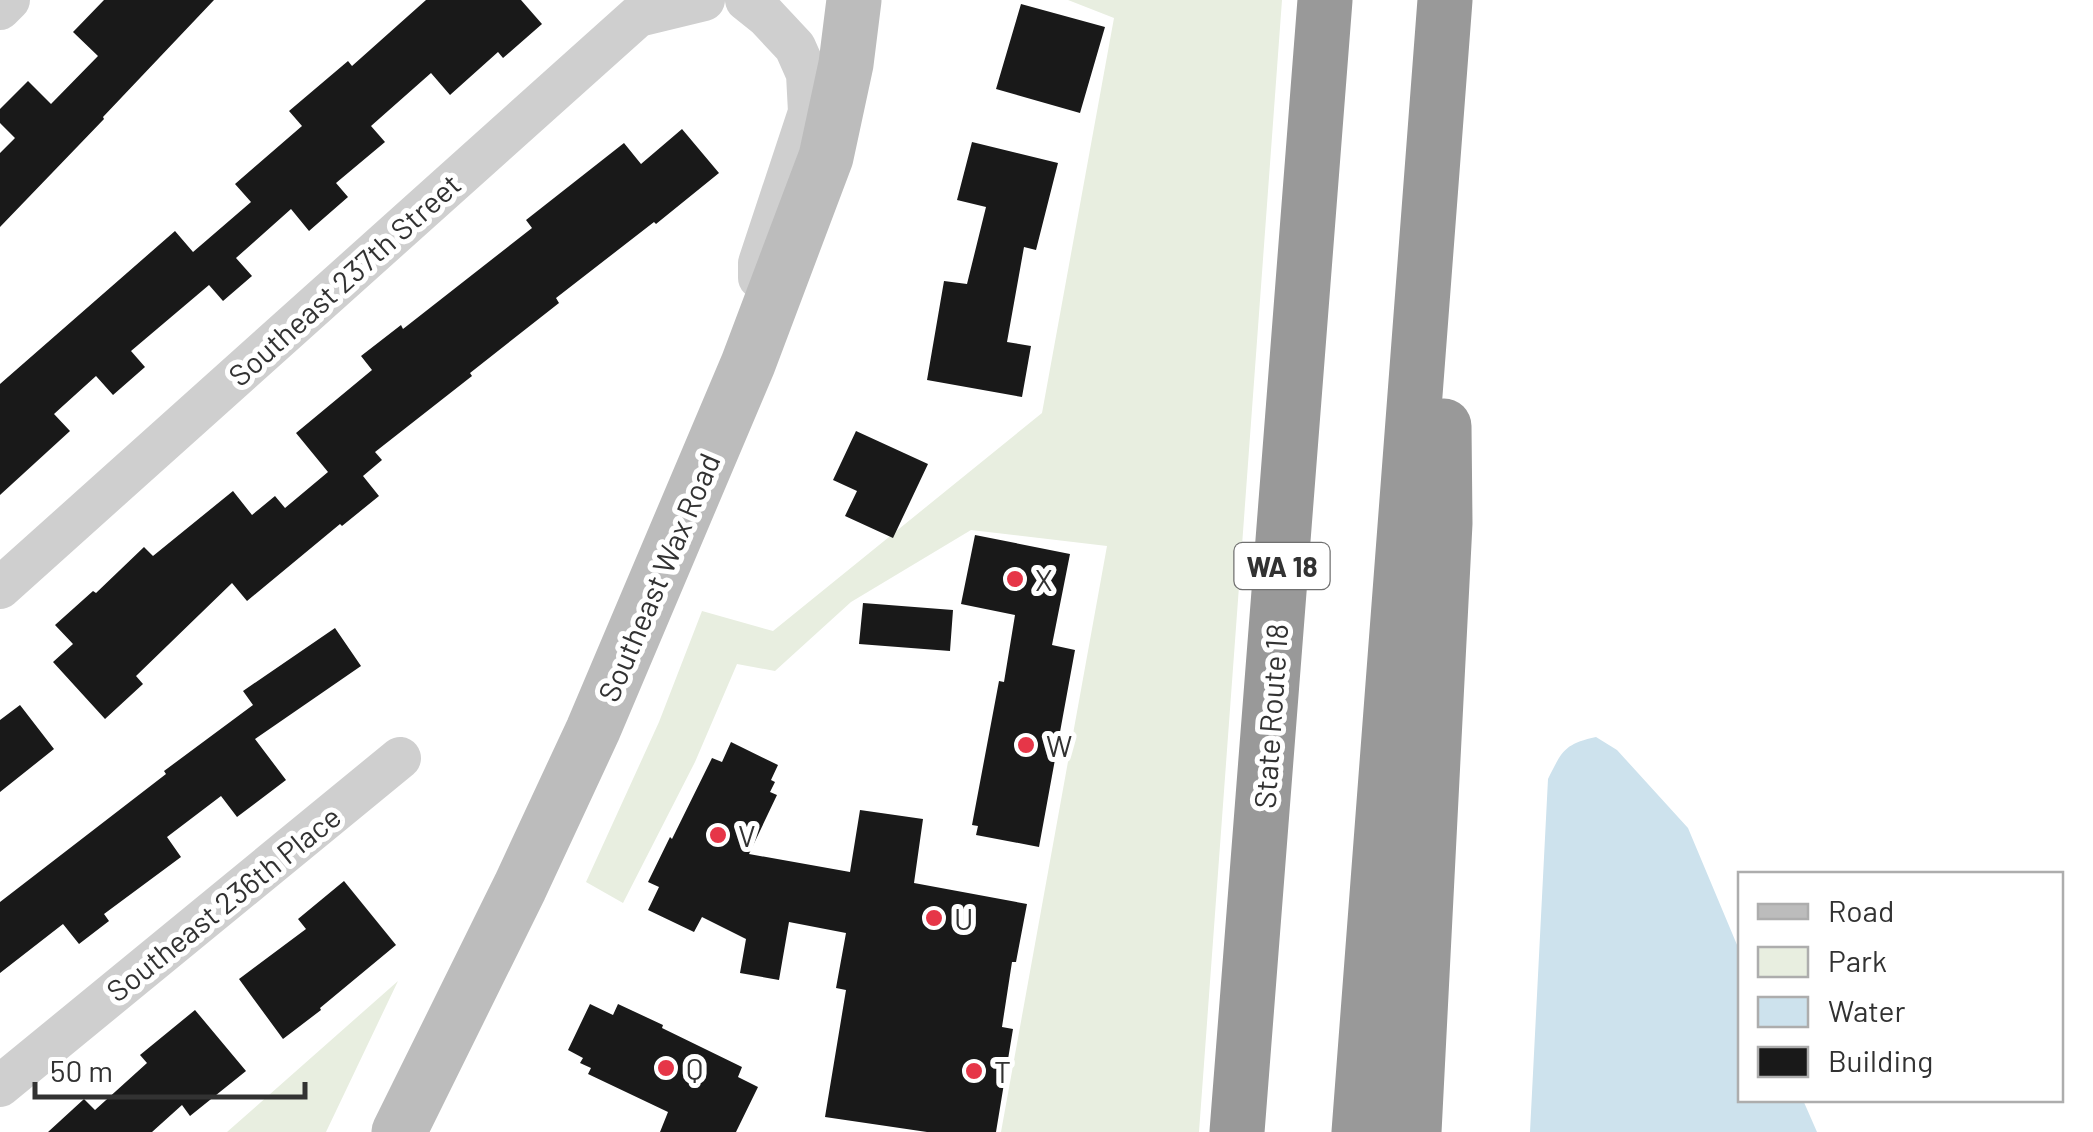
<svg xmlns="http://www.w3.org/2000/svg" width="2093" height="1132" font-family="Barlow,sans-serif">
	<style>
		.green { fill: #e8eee0 }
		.water { fill: #cde2ed }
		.building { fill: #191919 }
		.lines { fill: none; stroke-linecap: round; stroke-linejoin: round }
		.minor { stroke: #cfcfcf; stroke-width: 42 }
		.secondary { stroke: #bcbcbc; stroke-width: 55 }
		.motorway { stroke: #999; stroke-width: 55 }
		.poi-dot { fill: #e63648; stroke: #fff; stroke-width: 4 }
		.labels { text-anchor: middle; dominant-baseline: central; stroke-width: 10; stroke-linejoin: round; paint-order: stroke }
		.shield { fill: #fff; stroke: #707070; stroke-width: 2.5 }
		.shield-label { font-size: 28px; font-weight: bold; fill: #323232 }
		.street-label { font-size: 30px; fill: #323232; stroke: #fff }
		.poi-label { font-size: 30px; fill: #323232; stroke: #fff; text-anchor: start }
	</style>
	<rect width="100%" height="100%" fill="#fff"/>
	<path class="green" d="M 1068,0 L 1282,0 L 1199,1132 L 1001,1132 L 1107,546 L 971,530 L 851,602 L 775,671 L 737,664 L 695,762 L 623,903 L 586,882 L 659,722 L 702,611 L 773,631 L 1042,413 L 1114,18 Z
		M 398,981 L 326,1132 L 227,1132 Z"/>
	<path class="water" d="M 1596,737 L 1617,750 L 1688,828 L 1740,952 L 1740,1100 L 1803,1100 L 1817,1132 L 1530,1132 L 1548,779 C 1562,751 1564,744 1596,737 Z"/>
	<path class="building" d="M 104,0 L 214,0 L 103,117 L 104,119 L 0,227 L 0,153 L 15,138 L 0,123 L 0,109 L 28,81 L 51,104 L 98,56 L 73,32 Z
		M 426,0 L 521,0 L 542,24 L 503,58 L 498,52 L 450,95 L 431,73 L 371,126 L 385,142 L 336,183 L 348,197 L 309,231 L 291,209 L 236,258 L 252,276 L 223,301 L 209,285 L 131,351 L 145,367 L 113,395 L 96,376 L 54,414 L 70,431 L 0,495 L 0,384 L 175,231 L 193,252 L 251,202 L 235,184 L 302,126 L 289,111 L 348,61 L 352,66 Z
		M 1021,4 L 1105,27 L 1080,113 L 996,89 Z
		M 682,129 L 719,173 L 656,224 L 654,222 L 556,298 L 559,303 L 470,373 L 472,376 L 375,452 L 382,460 L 363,476 L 379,496 L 342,526 L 340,524 L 247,601 L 232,583 L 136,676 L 143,684 L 105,719 L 53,662 L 73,644 L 55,625 L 93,591 L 96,593 L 144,547 L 153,556 L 233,491 L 252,515 L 275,496 L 285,508 L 328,472 L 296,433 L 372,370 L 361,356 L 401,325 L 403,329 L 532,228 L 526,220 L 624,143 L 641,164 Z
		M 972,142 L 1058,163 L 1036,250 L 1024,247 L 1007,342 L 1031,346 L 1022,397 L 927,380 L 944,281 L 967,284 L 986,207 L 957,200 Z
		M 856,431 L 928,464 L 893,538 L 845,516 L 857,491 L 833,480 Z
		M 975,535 L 1070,554 L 1052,645 L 1075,650 L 1039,847 L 976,835 L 978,826 L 972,825 L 999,681 L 1004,682 L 1015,615 L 961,604 Z
		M 863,603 L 953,610 L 950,651 L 859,644 Z
		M 335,628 L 361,666 L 255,739 L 286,780 L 237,817 L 221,796 L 167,837 L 181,857 L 104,914 L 109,921 L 79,944 L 63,924 L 0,973 L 0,902 L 166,774 L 164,771 L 253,705 L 243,691 Z
		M 20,705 L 54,749 L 0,792 L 0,720 Z
		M 731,742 L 778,765 L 771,780 L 775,782 L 770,792 L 777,795 L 749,854 L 850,872 L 860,810 L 923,819 L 914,883 L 1027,904 L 1016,962 L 1012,962 L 1002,1027 L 1013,1029 L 996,1132 L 927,1132 L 825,1117 L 846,990 L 836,988 L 846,933 L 789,922 L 779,980 L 740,973 L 746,939 L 702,917 L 694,932 L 648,910 L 659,887 L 648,882 L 670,837 L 672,839 L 712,758 L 722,762 Z
		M 344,881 L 396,945 L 320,1008 L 321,1010 L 283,1039 L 239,979 L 306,929 L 298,919 Z
		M 590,1004 L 613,1015 L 618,1004 L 663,1025 L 662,1028 L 742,1067 L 738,1077 L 758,1087 L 736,1132 L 660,1132 L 668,1112 L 588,1074 L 591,1068 L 580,1063 L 583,1058 L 568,1050 Z
		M 195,1010 L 246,1071 L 190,1116 L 182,1105 L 152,1132 L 48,1132 L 84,1099 L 95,1110 L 147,1063 L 140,1055 Z"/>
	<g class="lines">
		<path class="minor" d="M 746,0 L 766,16 L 795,47 L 807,74 L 809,112 L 759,263 L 759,278
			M 0,9 L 9,0
			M 0,588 L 638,16 L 704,0
			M 0,1086 L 400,758"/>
		<path class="secondary" d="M 399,1132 L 520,887 L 593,730 L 748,364 L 826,157 L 846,64 L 854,0"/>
		<path class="motorway" d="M 1237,1132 L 1325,0
			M 1359,1132 L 1445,0
			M 1414,1132 L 1445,523 L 1444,426"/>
	</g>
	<g class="poi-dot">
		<circle cx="1015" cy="579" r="10"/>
		<circle cx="1026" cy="745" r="10"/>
		<circle cx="718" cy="835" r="10"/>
		<circle cx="934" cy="918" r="10"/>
		<circle cx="666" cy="1068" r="10"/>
		<circle cx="974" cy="1071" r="10"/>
	</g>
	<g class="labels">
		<rect class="shield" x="1234.5" y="543" width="95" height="46" rx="8"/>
		<g class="shield-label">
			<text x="1282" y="566">WA 18</text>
		</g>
		<g class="street-label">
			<text transform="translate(344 279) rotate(-42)">Southeast 237th Street</text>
			<text transform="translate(658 577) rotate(-67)">Southeast Wax Road</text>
			<text transform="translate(1270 716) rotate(-86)">State Route 18</text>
			<text transform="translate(223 903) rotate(-39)">Southeast 236th Place</text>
		</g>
		<g class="poi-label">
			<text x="1035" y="579">X</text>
			<text x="1046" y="745">W</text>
			<text x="738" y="835">V</text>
			<text x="954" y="918">U</text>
			<text x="686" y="1068">Q</text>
			<text x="994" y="1071">T</text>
		</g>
	</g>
	<rect x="1738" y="872" width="325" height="230" fill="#ffffff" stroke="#adadad" stroke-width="2.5"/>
	<rect x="1758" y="904" width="50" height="15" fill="#bcbcbc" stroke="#adadad" stroke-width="2.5"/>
	<text x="1828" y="922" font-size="30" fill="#323232">Road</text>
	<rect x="1758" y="947" width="50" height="30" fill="#e8eee0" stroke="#adadad" stroke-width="2.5"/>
	<text x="1828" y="972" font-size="30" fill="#323232">Park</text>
	<rect x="1758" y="997" width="50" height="30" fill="#cde2ed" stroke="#adadad" stroke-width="2.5"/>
	<text x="1828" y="1022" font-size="30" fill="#323232">Water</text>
	<rect x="1758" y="1047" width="50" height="30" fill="#191919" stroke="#adadad" stroke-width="2.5"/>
	<text x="1828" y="1072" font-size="30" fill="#323232">Building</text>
	<path d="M35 1082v15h270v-15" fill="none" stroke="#323232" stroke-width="5"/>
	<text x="50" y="1082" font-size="30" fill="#323232" stroke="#ffffff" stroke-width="8" paint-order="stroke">50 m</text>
</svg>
